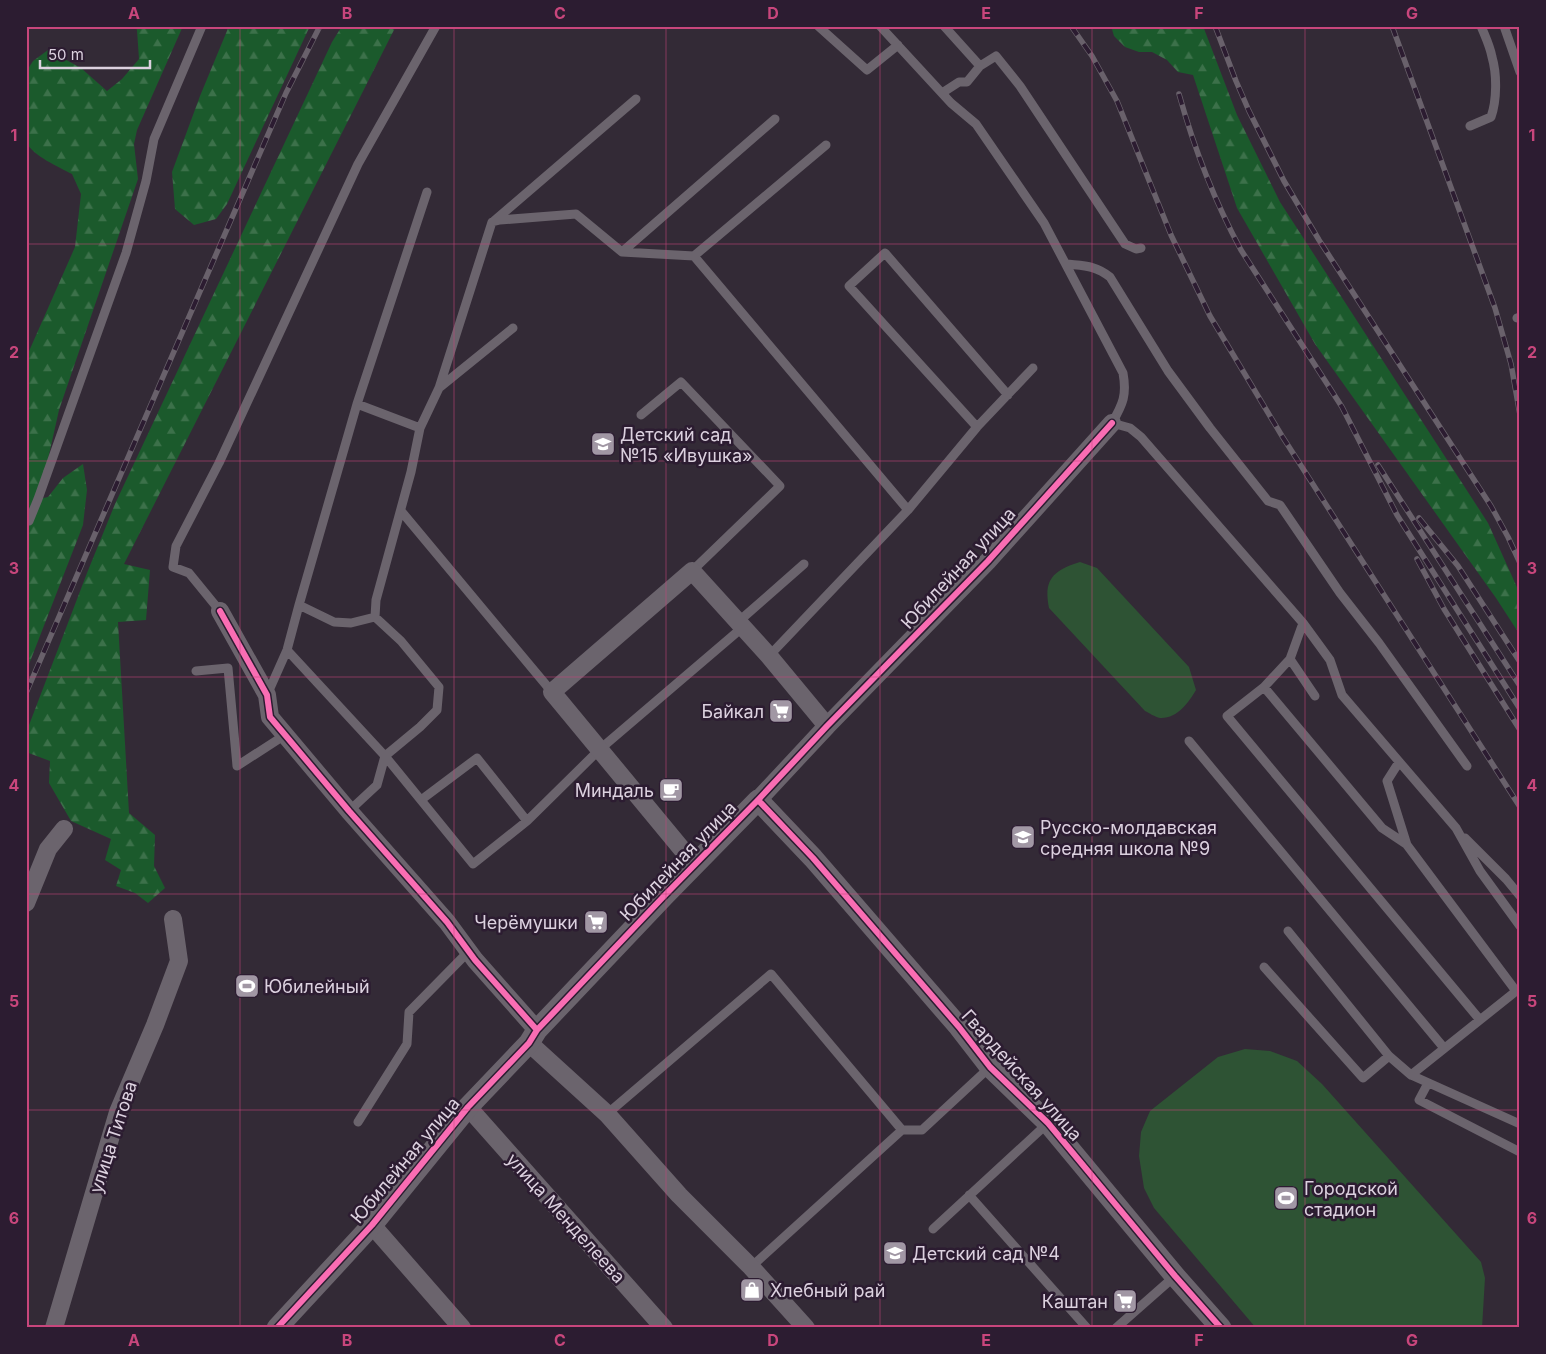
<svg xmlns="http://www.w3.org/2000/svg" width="1546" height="1354" font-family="Inter,sans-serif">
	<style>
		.forest { fill: url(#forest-firs) }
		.garden { fill: #2e5334 }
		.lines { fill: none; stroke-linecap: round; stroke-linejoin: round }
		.service { stroke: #6b646d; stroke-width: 9 }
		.minor { stroke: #6b646d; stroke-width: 18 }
		.tertiary { stroke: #6b646d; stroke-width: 21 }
		.rail-casing { stroke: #69616b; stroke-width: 5.5 }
		.rail { stroke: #2c1c31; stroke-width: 4; stroke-dasharray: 11; stroke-linecap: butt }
		.cycleway-casing { stroke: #2c1c31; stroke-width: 9 }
		.cycleway { stroke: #f96db3; stroke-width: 6 }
		.grid { fill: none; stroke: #c8467c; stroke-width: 1; stroke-opacity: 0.55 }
		.labels { text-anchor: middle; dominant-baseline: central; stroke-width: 5; stroke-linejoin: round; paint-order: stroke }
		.poi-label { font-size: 18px; fill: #dcd1df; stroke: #2c1c31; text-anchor: start }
		.street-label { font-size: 18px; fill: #dcd1df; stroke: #2c1c31 }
		.neatline { fill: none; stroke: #c8467c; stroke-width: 2 }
		.grid-label { font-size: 16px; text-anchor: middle; font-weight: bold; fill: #c8467c }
	</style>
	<defs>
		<pattern id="forest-firs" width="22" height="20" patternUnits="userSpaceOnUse" patternTransform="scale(1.25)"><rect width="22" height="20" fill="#1b5a2c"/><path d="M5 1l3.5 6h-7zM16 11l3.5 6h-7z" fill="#3c714a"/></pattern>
	</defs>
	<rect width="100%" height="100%" fill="#332a36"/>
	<path class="forest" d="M 135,26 L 183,26 L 137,130 L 134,144 L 138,179 L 59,410 L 39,499 L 48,497 L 63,478 L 83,464 L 87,490 L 83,525 L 26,672 L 26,358 L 75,247 L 81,194 L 72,174 C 59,167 33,156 26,142 L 26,72 L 33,61 L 48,50 L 81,68 L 107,91 L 122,79 L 139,59 L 137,30 Z
		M 229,26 L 310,26 L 227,204 L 216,219 L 194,225 L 175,209 L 172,172 L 200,96 Z
		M 342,26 L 396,26 L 124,564 L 150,570 L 146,620 L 118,622 L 129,813 L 155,835 L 154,866 L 165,888 L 148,903 L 135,893 L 116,886 L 121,870 L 105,860 L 111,839 L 71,821 L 49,783 L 50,761 L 26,752 L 26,733 L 87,573 L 115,504 L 332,42 Z
		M 1111,26 L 1203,26 L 1237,115 L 1280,202 L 1488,523 L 1520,594 L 1520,635 L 1496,598 L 1315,344 L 1237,208 L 1193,75 L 1178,72 L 1167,60 L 1152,52 L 1139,52 L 1125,47 L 1114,36 Z"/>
	<path class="garden" d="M 1080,562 L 1097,568 L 1189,667 L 1196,690 C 1189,702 1177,719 1160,718 C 1155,717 1149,713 1145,711 L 1049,608 C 1043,579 1054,570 1080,562 Z
		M 1245,1049 L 1270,1051 L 1297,1061 L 1322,1084 L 1481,1262 L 1485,1278 L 1482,1328 L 1256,1328 L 1154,1208 L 1144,1188 L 1139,1156 L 1141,1132 L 1150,1111 L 1218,1057 Z"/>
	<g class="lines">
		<path class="service" d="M 818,26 L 867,70 L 898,45
			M 880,26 L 951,103 L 976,124 L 1044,223 L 1123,373 C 1127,395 1123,404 1112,423 L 1130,428 L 1141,437 L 1303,623 L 1330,660 L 1342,695 L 1456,828 L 1480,871 L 1520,926
			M 944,26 L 980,66 L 996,56 L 1020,86 L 1125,244 L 1136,249 L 1141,248
			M 1504,26 L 1520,72
			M 942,93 L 959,82 L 967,82 L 980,66
			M 1470,126 L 1491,117 C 1497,100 1497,74 1492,57 C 1490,46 1485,36 1481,26
			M 494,221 L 636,99
			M 622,252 L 775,119
			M 694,256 L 826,145
			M 1066,264 C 1084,266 1095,265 1110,277 L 1168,371 L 1210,428 L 1268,501 L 1280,505 L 1340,593 L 1379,643 L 1467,766
			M 1517,318 L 1520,317
			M 439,388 L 513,328
			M 357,404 L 427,192
			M 641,415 L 681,382 L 780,486 L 692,571
			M 977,427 L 849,286 L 885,253 L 1008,395
			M 908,510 L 977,427 L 1033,368
			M 401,511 L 552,692
			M 29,521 L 38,499 L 126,253 L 146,181 L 154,139 L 202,26
			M 299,605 L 334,622 L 351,623 L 375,617
			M 220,611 L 189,573 L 173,567 L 176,546 L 219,463 L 358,164 L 436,26
			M 738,622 L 804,564
			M 1303,623 L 1290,659 L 1264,687 L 1227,716 L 1480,1020
			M 287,650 L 385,756 L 377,785 L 349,811
			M 1290,659 L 1315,696
			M 196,671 L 228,668 L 237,766 L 285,735
			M 1264,687 L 1382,828 L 1406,844
			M 267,695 L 287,650 L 299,605 L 357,404 L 420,428
			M 1189,741 L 1444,1048
			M 1399,762 L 1387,781 L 1407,845 L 1516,991
			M 421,800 L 477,758 L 527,821 L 473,864 L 385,756 L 420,727 L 437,710 L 439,687 L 401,641 L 375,617 L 376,600 L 411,472 L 420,428 L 439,388 L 492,222 L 500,220 L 576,214 L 622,252 L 694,256 L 908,510 L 769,656
			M 527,821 L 599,750 L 743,627
			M 1465,838 L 1506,879 L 1520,896
			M 1288,931 L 1389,1056 L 1411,1075 L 1520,988
			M 1264,967 L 1363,1078 L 1389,1056
			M 1411,1075 L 1520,1124
			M 1428,1083 L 1419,1100 L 1520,1152
			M 607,1114 L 771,974 L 902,1130 L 922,1130 L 990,1067
			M 358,1122 L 407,1044 L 409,1012 L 469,951
			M 969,1195 L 1087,1328
			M 933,1229 L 1048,1123
			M 751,1267 L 902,1130
			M 1116,1328 L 1175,1276"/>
		<path class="minor" d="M 220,611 L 267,695 L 270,717 L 349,811 L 447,922 L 475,960 L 537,1030
			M 758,800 L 827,726 L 988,561 L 1112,423
			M 695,865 L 552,692 L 692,571 L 769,656 L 827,726
			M 26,903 L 48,849 L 64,829
			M 529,1043 L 607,1114 L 679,1195 L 751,1267 L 806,1328
			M 468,1107 L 664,1328
			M 372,1225 L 462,1328
			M 54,1328 L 118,1112 L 155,1025 L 179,961 L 173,919"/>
		<path class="tertiary" d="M 277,1328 L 372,1225 L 468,1107 L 529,1043 L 537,1030 L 665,895 L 758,800 L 813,858 L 959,1027 L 990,1067 L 1048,1123 L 1175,1276 L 1221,1328"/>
		<defs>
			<path id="rail" d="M 1071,26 L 1092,56 L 1117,101 L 1171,235 L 1210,316 L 1282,436 L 1520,807
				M 1215,26 L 1236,81 L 1249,111 L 1284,181 L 1319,240 L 1491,506 L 1508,537 L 1520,563
				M 1392,26 L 1495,308 L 1511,364 L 1520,415
				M 1179,94 C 1194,148 1214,200 1241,250 L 1342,407 L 1397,515 L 1520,709
				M 1378,465 L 1520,686
				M 1419,518 L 1458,566 L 1520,662
				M 1417,559 L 1444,609 L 1520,730
				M 26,693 L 286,93 L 320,26"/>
		</defs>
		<use href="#rail" class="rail-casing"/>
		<use href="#rail" class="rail"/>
		<defs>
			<path id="cycleway" d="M 220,611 L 267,695 L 270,717 L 349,811 L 447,922 L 475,960 L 537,1030
				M 758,800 L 813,858 L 959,1027 L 990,1067 L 1048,1123 L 1175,1276 L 1221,1328
				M 277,1328 L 372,1225 L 468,1107 L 529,1043 L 537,1030 L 665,895 L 758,800 L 827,726 L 988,561 L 1112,423"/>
		</defs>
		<use href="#cycleway" class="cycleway-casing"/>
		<use href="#cycleway" class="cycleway"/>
	</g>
	<path class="grid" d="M 240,26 L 240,1328M 454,26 L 454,1328M 666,26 L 666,1328M 880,26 L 880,1328M 1092,26 L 1092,1328M 1305,26 L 1305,1328M 26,244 L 1520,244M 26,461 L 1520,461M 26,677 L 1520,677M 26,894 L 1520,894M 26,1110 L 1520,1110"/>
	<defs>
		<symbol id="school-square" viewBox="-11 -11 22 22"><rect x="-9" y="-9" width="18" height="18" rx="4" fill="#a197a4" stroke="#2c1c31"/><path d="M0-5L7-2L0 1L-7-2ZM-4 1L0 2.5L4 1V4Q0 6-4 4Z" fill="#fff"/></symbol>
		<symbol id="supermarket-square" viewBox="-11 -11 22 22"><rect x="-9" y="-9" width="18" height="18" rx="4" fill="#a197a4" stroke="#2c1c31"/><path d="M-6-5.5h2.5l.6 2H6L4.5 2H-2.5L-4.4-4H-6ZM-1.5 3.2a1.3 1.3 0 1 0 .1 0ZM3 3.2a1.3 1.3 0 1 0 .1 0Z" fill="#fff"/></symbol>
		<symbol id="cafe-square" viewBox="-11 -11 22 22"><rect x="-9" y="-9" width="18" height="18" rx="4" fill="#a197a4" stroke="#2c1c31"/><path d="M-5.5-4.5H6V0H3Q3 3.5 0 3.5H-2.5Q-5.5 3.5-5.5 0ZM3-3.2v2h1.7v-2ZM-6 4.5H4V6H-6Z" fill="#fff"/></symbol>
		<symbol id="stadium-square" viewBox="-11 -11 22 22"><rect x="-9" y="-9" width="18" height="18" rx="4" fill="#a197a4" stroke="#2c1c31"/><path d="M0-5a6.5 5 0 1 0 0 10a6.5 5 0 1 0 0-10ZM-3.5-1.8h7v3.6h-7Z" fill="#fff"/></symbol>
		<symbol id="shop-square" viewBox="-11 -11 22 22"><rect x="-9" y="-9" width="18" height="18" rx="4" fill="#a197a4" stroke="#2c1c31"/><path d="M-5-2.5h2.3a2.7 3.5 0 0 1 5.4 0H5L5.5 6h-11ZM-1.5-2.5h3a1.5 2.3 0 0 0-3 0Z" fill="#fff"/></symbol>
	</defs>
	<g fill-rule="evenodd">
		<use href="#school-square" x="589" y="430" width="28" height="28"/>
		<use href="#supermarket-square" x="767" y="697" width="28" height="28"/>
		<use href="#cafe-square" x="657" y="776" width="28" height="28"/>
		<use href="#school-square" x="1009" y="823" width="28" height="28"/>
		<use href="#supermarket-square" x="582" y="908" width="28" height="28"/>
		<use href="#stadium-square" x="233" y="972" width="28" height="28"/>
		<use href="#stadium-square" x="1272" y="1184" width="28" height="28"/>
		<use href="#school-square" x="881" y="1239" width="28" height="28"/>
		<use href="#shop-square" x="738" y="1276" width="28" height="28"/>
		<use href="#supermarket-square" x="1111" y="1287" width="28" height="28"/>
	</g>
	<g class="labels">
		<g class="poi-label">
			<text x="620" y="434">Детский сад<tspan x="620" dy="21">№15 «Ивушка»</tspan></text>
			<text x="764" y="711" text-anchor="end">Байкал</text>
			<text x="654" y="790" text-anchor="end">Миндаль</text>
			<text x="1040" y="827">Русско-молдавская<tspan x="1040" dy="21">средняя школа №9</tspan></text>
			<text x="578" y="922" text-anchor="end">Черёмушки</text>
			<text x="264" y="986">Юбилейный</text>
			<text x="1304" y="1188">Городской<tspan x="1304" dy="21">стадион</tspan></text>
			<text x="912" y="1253">Детский сад №4</text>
			<text x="770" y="1290">Хлебный рай</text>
			<text x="1108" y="1301" text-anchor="end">Каштан</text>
		</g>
		<g class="street-label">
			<text transform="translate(958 568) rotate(-47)">Юбилейная улица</text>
			<text transform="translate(678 861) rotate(-46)">Юбилейная улица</text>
			<text transform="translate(1022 1075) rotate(48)">Гвардейская улица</text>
			<text transform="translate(113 1137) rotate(-72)">улица Титова</text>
			<text transform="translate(405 1160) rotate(-50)">Юбилейная улица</text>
			<text transform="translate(566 1218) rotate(48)">улица Менделеева</text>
		</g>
	</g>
	<rect width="1546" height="1354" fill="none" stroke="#2c1c31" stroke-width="55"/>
	<path d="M40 60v8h110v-8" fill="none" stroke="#dcd1df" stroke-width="2.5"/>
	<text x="48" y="60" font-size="15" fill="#dcd1df" stroke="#2c1c31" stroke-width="4" paint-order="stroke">50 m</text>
	<rect x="28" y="28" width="1490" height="1298" class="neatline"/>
	<g class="grid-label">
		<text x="134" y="19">A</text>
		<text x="347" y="19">B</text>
		<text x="560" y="19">C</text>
		<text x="773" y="19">D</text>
		<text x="986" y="19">E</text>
		<text x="1199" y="19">F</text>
		<text x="1412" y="19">G</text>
		<text x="14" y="141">1</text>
		<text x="1532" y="141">1</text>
		<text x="14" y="358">2</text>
		<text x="1532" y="358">2</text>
		<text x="14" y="574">3</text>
		<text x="1532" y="574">3</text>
		<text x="14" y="791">4</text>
		<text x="1532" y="791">4</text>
		<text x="14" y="1007">5</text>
		<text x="1532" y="1007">5</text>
		<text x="14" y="1224">6</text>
		<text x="1532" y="1224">6</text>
		<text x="134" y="1346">A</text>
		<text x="347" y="1346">B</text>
		<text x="560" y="1346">C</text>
		<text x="773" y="1346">D</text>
		<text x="986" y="1346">E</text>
		<text x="1199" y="1346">F</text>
		<text x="1412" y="1346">G</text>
	</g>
</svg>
